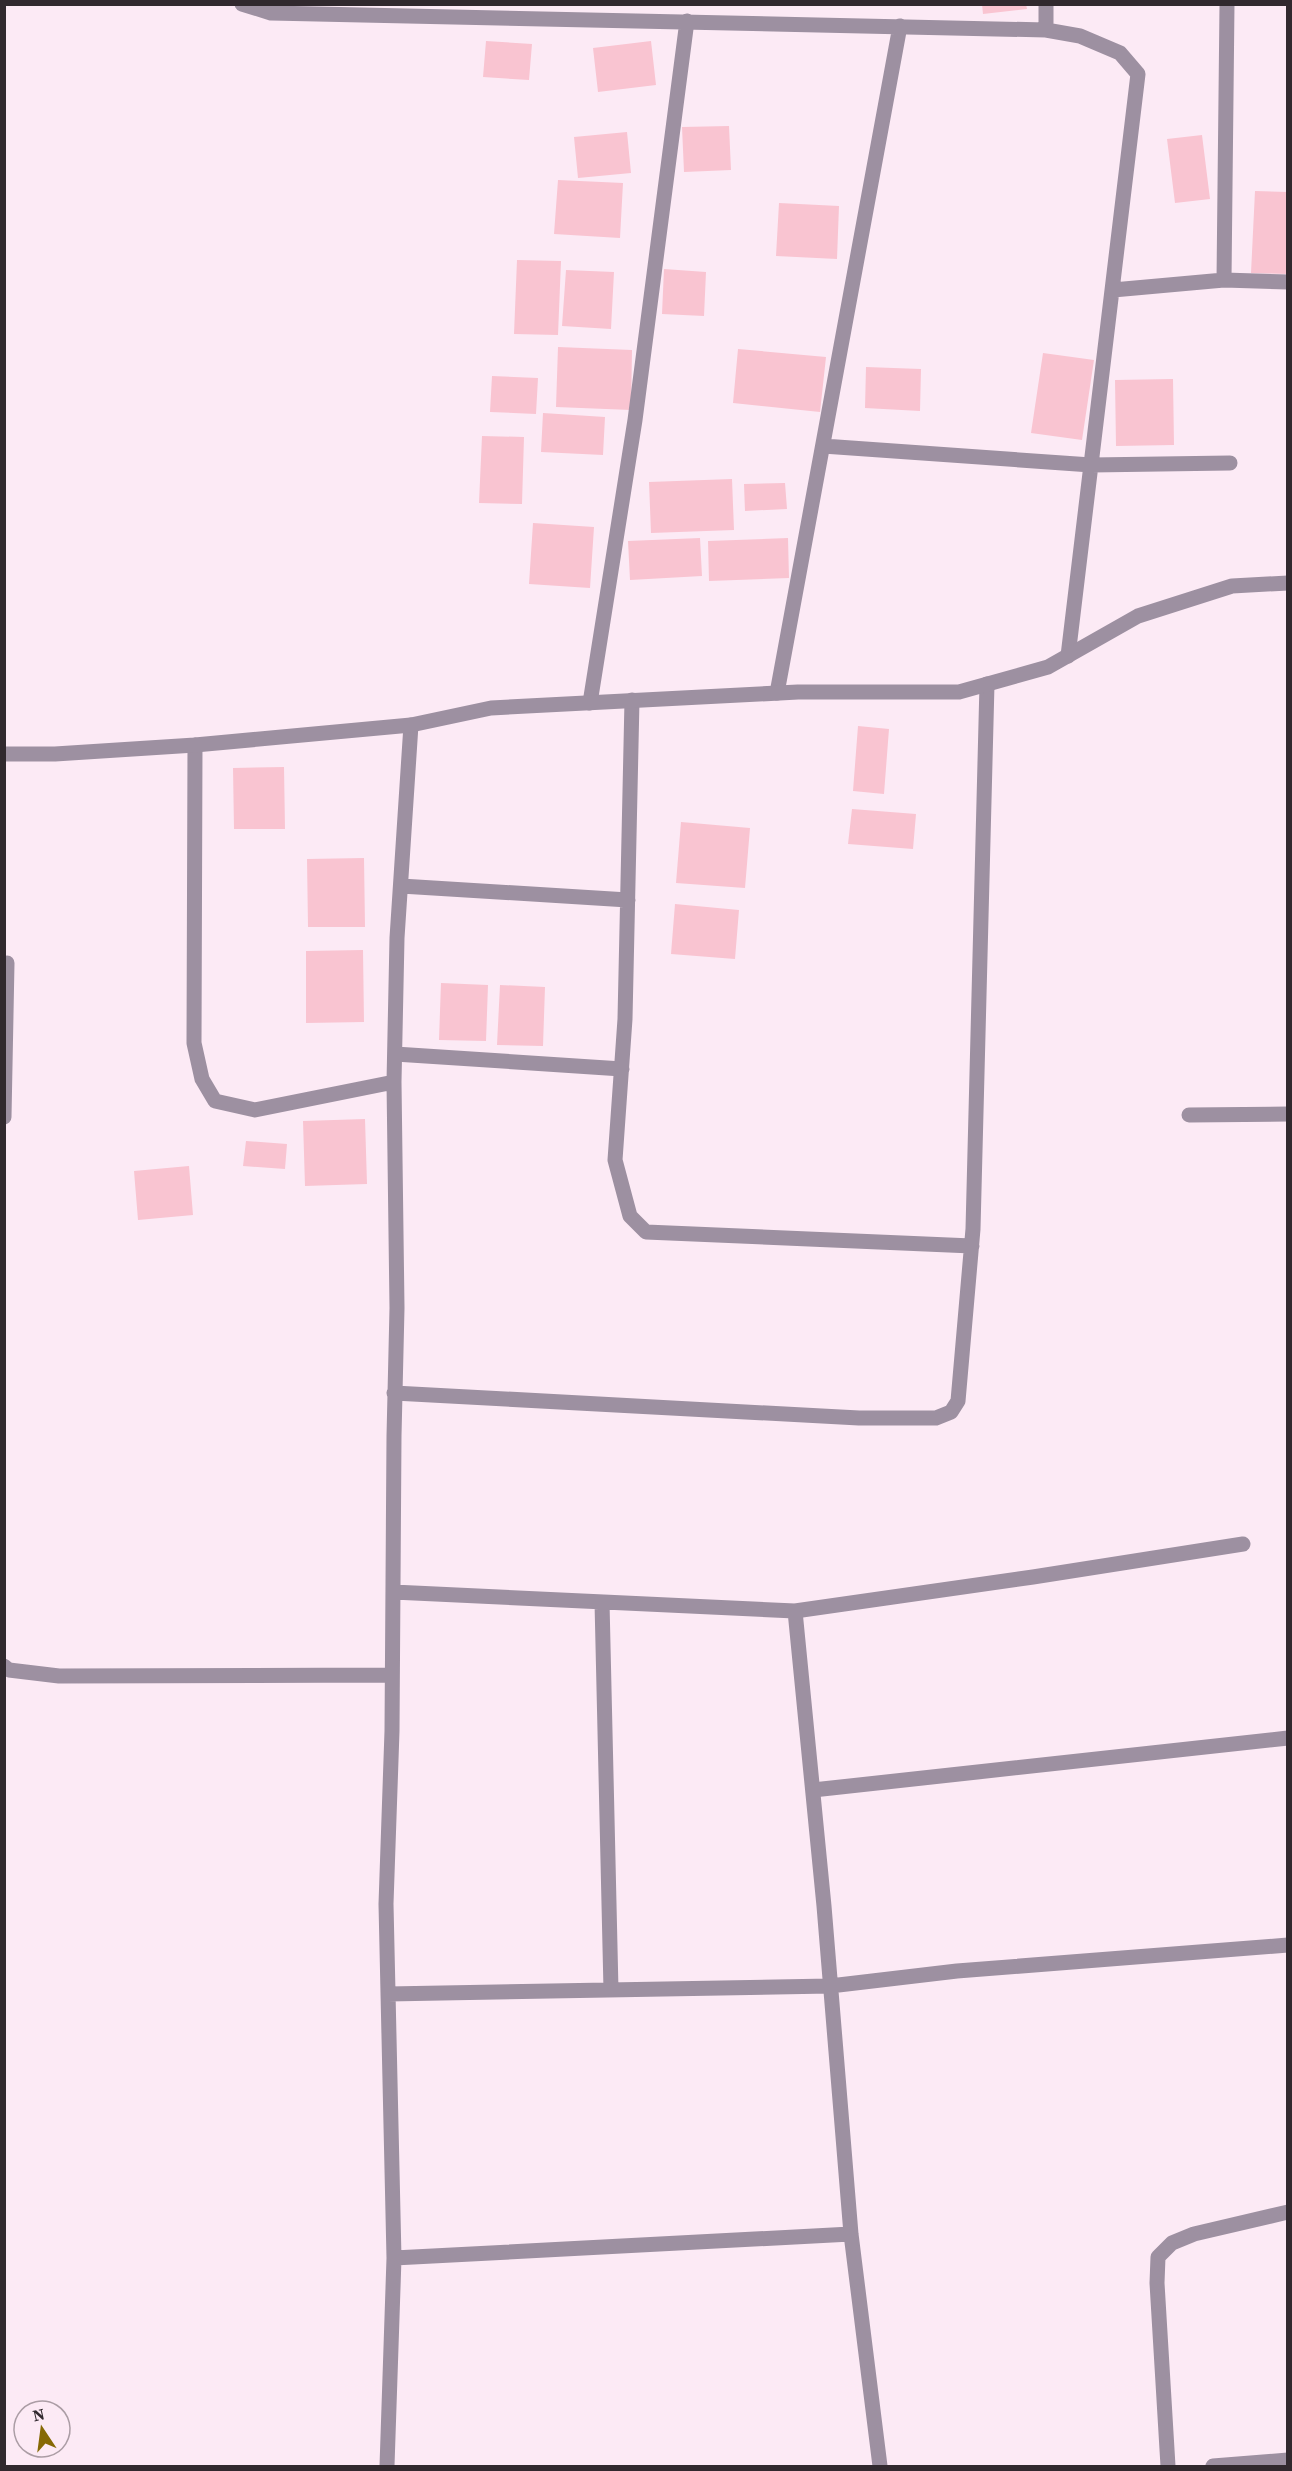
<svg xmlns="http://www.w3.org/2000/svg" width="1292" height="2471" font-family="'Source Serif 4',serif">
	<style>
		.building { fill: #f9c4d1 }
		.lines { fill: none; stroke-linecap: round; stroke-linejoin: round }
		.minor { stroke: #9d90a1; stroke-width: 15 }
		.tertiary { stroke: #9d90a1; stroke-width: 15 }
	</style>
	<rect width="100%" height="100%" fill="#fceaf5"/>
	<path class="building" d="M 982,4 L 1026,4 L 1027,9 L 983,14 Z
		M 486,41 L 532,44 L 529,80 L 483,77 Z
		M 651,41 L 656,85 L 598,92 L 593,48 Z
		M 729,126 L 731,170 L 684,172 L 682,127 Z
		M 627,132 L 631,173 L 578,178 L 574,137 Z
		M 1202,135 L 1210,199 L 1175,203 L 1167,139 Z
		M 558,180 L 623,183 L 620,238 L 554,234 Z
		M 1255,191 L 1288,192 L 1288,274 L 1251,273 Z
		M 779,203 L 839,206 L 837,259 L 776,256 Z
		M 517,260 L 561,261 L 558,335 L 514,334 Z
		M 664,269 L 706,272 L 704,316 L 662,314 Z
		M 566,270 L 614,272 L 611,329 L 562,326 Z
		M 558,347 L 632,350 L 631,410 L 556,407 Z
		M 738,349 L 826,357 L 820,412 L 733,403 Z
		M 1043,353 L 1094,360 L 1082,440 L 1031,433 Z
		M 866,367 L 921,369 L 920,411 L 865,408 Z
		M 492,376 L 538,378 L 536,414 L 490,412 Z
		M 1173,379 L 1174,445 L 1116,446 L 1115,380 Z
		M 543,413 L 605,417 L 603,455 L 541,452 Z
		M 482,436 L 524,437 L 522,504 L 479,503 Z
		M 732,479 L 734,530 L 651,533 L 649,482 Z
		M 785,483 L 787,509 L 745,511 L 744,484 Z
		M 533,523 L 594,527 L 590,588 L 529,584 Z
		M 700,538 L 702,576 L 630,580 L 628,541 Z
		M 788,538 L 789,578 L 709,581 L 708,541 Z
		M 858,726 L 889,729 L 884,794 L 853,791 Z
		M 284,767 L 285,829 L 234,829 L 233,768 Z
		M 852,809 L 916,814 L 913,849 L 848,844 Z
		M 681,822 L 750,828 L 745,888 L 676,883 Z
		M 364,858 L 365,927 L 308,927 L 307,859 Z
		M 675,904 L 739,910 L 735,959 L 671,954 Z
		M 363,950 L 364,1022 L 306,1023 L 306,951 Z
		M 441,983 L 488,985 L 486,1041 L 439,1040 Z
		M 500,985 L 545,987 L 543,1046 L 497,1045 Z
		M 365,1119 L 367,1184 L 305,1186 L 303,1121 Z
		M 246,1141 L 287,1144 L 285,1169 L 243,1166 Z
		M 189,1166 L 193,1215 L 138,1220 L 134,1171 Z"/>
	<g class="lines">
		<path class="minor" d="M 242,4 L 271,13 L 1046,30 L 1080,36 L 1120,53 L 1138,74 L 1068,656
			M 1046,4 L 1046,30
			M 1224,280 L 1227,4
			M 1113,290 L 1224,280 L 1288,282
			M 823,446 L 1091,465 L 1230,463
			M 777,693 L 900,26
			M 632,700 L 625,1019 L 615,1160 L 630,1216 L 646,1232 L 972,1246
			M 590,703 L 635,420 L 687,21
			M 195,745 L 194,1043 L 202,1079 L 215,1101 L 255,1110 L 394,1082
			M 401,886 L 628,900
			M 395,1054 L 622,1069
			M 1189,1115 L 1288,1114
			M 4,1117 L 7,963
			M 394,1393 L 859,1418 L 936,1418 L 951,1412 L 958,1401 L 973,1229 L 987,684
			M 393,1592 L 795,1611 L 1033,1577 L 1243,1544
			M 602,1602 L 611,1990
			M 795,1611 L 824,1906 L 851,2234 L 880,2466
			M 4,1666 L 9,1670 L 59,1676 L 392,1675
			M 813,1790 L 1288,1738
			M 388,1994 L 830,1986 L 957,1971 L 1288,1945
			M 394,2258 L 851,2234
			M 387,2466 L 394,2258 L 386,1904 L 392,1731 L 394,1436 L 397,1308 L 394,1082 L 397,938 L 411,725
			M 1168,2466 L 1157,2283 L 1158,2257 L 1172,2243 L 1194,2234 L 1288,2212
			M 1213,2466 L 1288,2460"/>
		<path class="tertiary" d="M 4,754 L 55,754 L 195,745 L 411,725 L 491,708 L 798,692 L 959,692 L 1048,667 L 1138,616 L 1232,586 L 1288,583"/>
	</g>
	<rect width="1292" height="2471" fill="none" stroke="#31292e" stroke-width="12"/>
	<g transform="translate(42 2429) rotate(347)"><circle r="28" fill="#fceaf5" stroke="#ab9da5" stroke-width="1.5"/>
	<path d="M0-4.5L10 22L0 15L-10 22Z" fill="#866905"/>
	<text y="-9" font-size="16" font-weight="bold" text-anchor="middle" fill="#31292e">N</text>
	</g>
</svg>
